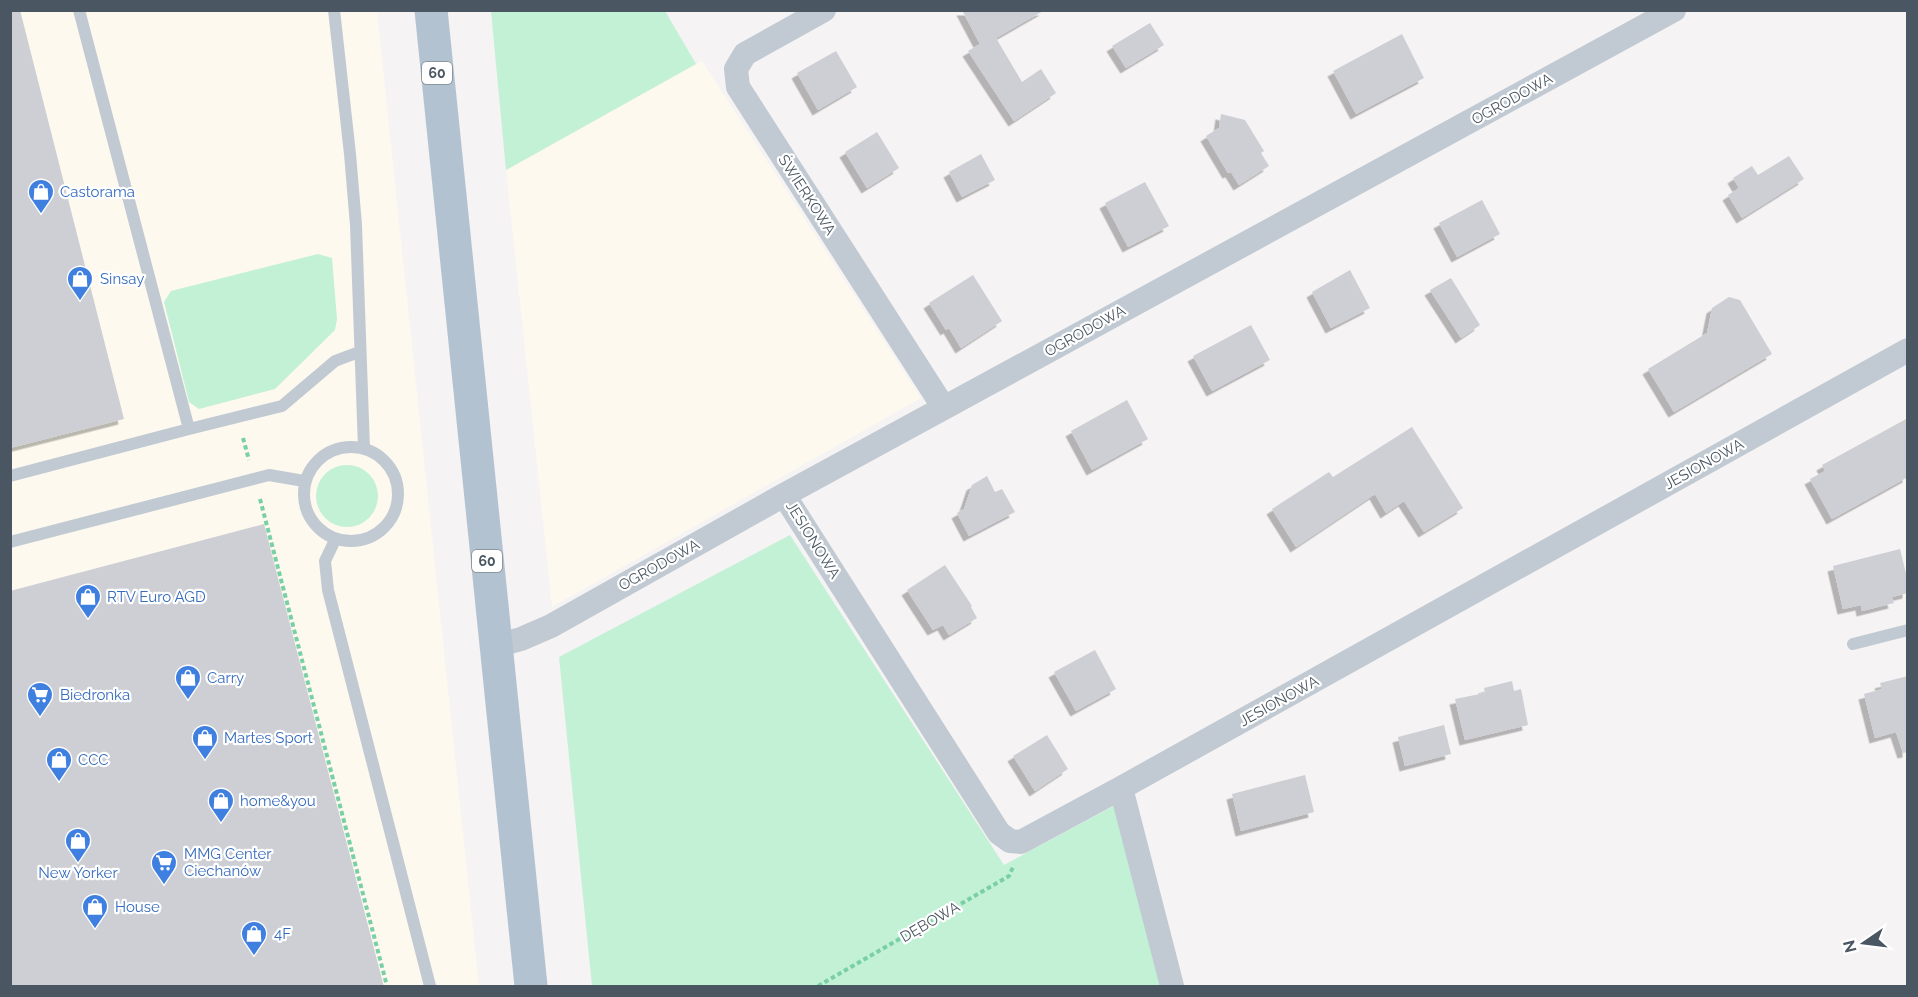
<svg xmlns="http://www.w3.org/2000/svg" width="1918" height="997" font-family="Raleway,sans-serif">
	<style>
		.commercial { fill: #fdf9ef }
		.green { fill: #c3f1d5 }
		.building { fill: #cdcfd5; filter: url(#shadow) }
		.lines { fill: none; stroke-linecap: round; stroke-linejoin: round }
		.path { stroke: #7ad0a6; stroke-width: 4; stroke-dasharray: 4.5 3; stroke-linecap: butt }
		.service { stroke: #c1cad2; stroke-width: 12 }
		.minor { stroke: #c1cad2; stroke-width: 24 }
		.primary { stroke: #b3c2d1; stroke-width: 33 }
		.labels { text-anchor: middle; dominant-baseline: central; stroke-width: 4.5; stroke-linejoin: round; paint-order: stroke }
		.shield { fill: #fff; stroke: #808990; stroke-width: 1.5 }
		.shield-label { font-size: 14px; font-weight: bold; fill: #4a5661 }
		.street-label { font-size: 15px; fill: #4a5661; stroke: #fff }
		.shop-label { font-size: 15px; fill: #366cbe; stroke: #fff; text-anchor: start }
	</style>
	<defs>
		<filter id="shadow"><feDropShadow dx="-5.5" dy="5.5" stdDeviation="0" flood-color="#0004"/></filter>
	</defs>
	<rect width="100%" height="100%" fill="#f5f3f3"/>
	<path class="commercial" d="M 10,11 L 377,11 L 479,986 L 11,986 Z
		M 702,61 L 921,398 L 552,607 L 506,170 Z"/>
	<path class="green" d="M 491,11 L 665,11 L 696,64 L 506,170 Z
		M 318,254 L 332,258 L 337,319 L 335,330 L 275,389 L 199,409 L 189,402 L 164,302 L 171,291 Z
		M316 496a31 31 0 1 1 62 0a31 31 0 1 1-62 0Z
		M 790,535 L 1004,865 L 1119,803 L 1162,986 L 592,986 L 559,657 Z"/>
	<path class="building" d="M 10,10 L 20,10 L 124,419 L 10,448 Z
		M 962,10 L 1045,10 L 996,38 L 1022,82 L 1041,69 L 1056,93 L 1014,121 L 968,51 L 980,44 Z
		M 1150,23 L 1164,45 L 1126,68 L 1112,46 Z
		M 1402,34 L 1424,78 L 1356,114 L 1333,71 Z
		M 836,51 L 857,87 L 818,110 L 797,73 Z
		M 1221,114 L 1245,120 L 1264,151 L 1261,153 L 1269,166 L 1239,185 L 1231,172 L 1228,173 L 1206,136 L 1219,128 Z
		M 877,132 L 899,168 L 867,188 L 845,152 Z
		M 981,154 L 995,180 L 962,197 L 949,172 Z
		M 1789,156 L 1804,179 L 1742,218 L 1728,195 L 1739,188 L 1733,178 L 1752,166 L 1758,175 Z
		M 1145,182 L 1169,226 L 1128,247 L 1105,203 Z
		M 1482,200 L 1500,234 L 1457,257 L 1439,223 Z
		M 1350,270 L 1370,308 L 1331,328 L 1312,292 Z
		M 973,275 L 1002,321 L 961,348 L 949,328 L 946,330 L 929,303 Z
		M 1451,278 L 1480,325 L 1461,338 L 1430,290 Z
		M 1729,297 L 1740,300 L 1772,354 L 1674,412 L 1648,369 L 1707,333 L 1712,308 Z
		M 1251,325 L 1270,360 L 1212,391 L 1193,356 Z
		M 1127,400 L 1148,439 L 1092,470 L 1071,431 Z
		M 1908,418 L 1908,477 L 1832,519 L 1810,479 L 1825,471 L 1822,465 Z
		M 1412,427 L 1463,508 L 1424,532 L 1404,501 L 1386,513 L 1375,494 L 1296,547 L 1272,509 L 1329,472 L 1333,477 Z
		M 987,476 L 995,492 L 1002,489 L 1015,512 L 969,536 L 957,513 L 964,509 L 972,485 Z
		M 264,524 L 384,987 L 10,987 L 10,591 Z
		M 1900,549 L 1908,582 L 1908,593 L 1892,597 L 1894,603 L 1862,611 L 1861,605 L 1843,609 L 1833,566 Z
		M 945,565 L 972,606 L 971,607 L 977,618 L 949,635 L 943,625 L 933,630 L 907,590 Z
		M 1095,650 L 1116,689 L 1076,711 L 1054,672 Z
		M 1908,676 L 1908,752 L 1903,753 L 1896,732 L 1875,738 L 1864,694 L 1882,689 L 1880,683 Z
		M 1512,681 L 1514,691 L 1521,689 L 1528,725 L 1465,740 L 1455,699 L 1485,693 L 1484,688 Z
		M 1444,725 L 1451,754 L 1405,766 L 1398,737 Z
		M 1047,735 L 1068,769 L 1035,791 L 1013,756 Z
		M 1305,775 L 1314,812 L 1241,831 L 1232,794 Z"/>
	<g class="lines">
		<path class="path" d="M 243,438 L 249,460
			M 260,499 L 387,986
			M 818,986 L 1009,876 L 1013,867"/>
		<path class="service" d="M 79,10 L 189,429 L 282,406 L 335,361 L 359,352
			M 334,10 L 350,154 L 356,225 L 364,448
			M304 494a47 47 0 1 1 94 0a47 47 0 1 1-94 0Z
			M 10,476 L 189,429
			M 335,540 L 325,561 L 328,590 L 430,986
			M 10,542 L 269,475 L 304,481
			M 1853,644 L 1908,630"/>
		<path class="minor" d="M 824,10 L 745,54 L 736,69 L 738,87 L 944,408
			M 784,495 L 999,833 L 1010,841 L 1021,842 L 1121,788 L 1908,350
			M 495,646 L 521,639 L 551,626 L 784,495 L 1674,10
			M 1121,788 L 1172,986"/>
		<path class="primary" d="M 431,10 L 531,986"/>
	</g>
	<defs>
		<symbol id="shop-pin" viewBox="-11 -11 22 30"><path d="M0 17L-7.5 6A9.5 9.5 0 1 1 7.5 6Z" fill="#3f7fe0" stroke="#fff"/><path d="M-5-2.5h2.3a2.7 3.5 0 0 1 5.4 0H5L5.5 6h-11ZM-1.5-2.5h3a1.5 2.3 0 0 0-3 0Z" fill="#fff"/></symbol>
		<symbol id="supermarket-pin" viewBox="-11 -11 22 30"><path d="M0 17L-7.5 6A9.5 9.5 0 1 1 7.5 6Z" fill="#3f7fe0" stroke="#fff"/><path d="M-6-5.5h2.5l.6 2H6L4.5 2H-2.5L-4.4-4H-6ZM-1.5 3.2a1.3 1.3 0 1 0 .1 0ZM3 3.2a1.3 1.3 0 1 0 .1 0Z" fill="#fff"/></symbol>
	</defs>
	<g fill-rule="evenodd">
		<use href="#shop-pin" x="26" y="177" width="30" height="40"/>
		<use href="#shop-pin" x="65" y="264" width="30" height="40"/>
		<use href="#shop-pin" x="73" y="582" width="30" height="40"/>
		<use href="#shop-pin" x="173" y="663" width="30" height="40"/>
		<use href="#supermarket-pin" x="25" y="680" width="30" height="40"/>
		<use href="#shop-pin" x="190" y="723" width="30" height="40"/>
		<use href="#shop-pin" x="44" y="745" width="30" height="40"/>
		<use href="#shop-pin" x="206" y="786" width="30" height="40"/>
		<use href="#shop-pin" x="63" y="826" width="30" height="40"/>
		<use href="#supermarket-pin" x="149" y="848" width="30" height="40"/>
		<use href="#shop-pin" x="80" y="892" width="30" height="40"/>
		<use href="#shop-pin" x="239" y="919" width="30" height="40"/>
	</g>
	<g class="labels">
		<g class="shield">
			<rect x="422" y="62" width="30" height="22" rx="4.5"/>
			<rect x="472" y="550" width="30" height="22" rx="4.5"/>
		</g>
		<g class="shield-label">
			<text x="437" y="73">60</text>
			<text x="487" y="561">60</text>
		</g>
		<g class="street-label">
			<text transform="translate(1512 99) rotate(-29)">OGRODOWA</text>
			<text transform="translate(807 195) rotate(57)">ŚWIERKOWA</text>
			<text transform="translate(1085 331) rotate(-29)">OGRODOWA</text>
			<text transform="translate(1704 464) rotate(-29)">JESIONOWA</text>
			<text transform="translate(813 540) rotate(58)">JESIONOWA</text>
			<text transform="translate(659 565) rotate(-29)">OGRODOWA</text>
			<text transform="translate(1279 701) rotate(-29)">JESIONOWA</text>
			<text transform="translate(930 922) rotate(-30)">DĘBOWA</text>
		</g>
		<g class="shop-label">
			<text x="60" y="192">Castorama</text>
			<text x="100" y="279">Sinsay</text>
			<text x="107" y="597">RTV Euro AGD</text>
			<text x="207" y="678">Carry</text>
			<text x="60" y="695">Biedronka</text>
			<text x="224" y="738">Martes Sport</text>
			<text x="78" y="760">CCC</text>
			<text x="240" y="801">home&amp;you</text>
			<text x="184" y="854">MMG Center<tspan x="184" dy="17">Ciechanów</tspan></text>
			<text x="78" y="873" text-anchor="middle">New Yorker</text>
			<text x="115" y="907">House</text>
			<text x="274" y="934">4F</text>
		</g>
	</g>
	<rect width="1918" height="997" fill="none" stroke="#4a5661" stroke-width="24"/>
	<g transform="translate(1864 943) rotate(256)" stroke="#ffffff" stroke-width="4.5" paint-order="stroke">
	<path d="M0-4.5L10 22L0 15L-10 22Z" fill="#4a5661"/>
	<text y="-9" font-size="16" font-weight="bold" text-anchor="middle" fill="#4a5661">N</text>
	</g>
</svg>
